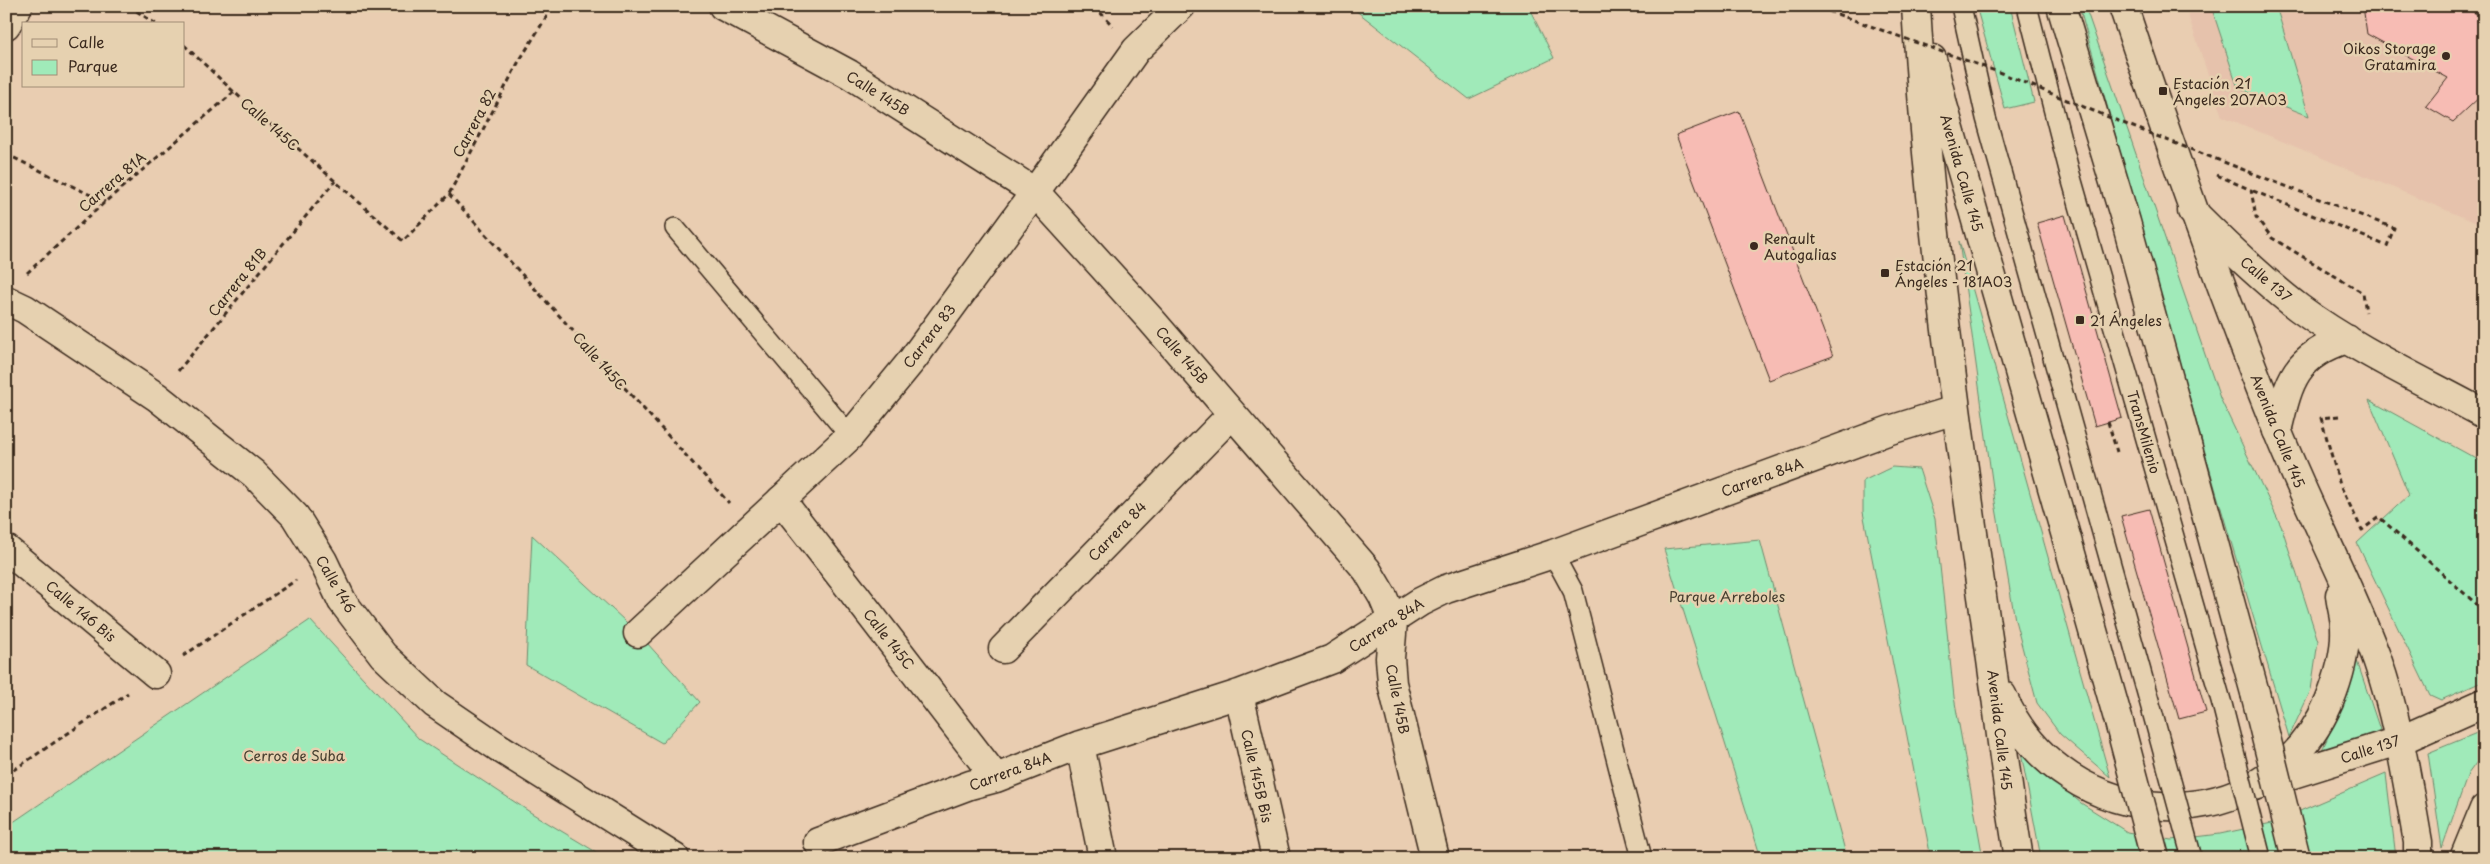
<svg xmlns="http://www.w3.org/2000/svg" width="2490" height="864" font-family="'Playpen Sans',sans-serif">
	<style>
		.built { fill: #e6c2ac }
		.green { fill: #a0eab9; stroke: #6e8a6c }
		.building { fill: #f7bcb4; stroke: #3b2a1e }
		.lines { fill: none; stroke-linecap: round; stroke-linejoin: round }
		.service-casing { stroke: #3b2a1e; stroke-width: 22 }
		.pedestrian-casing { stroke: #3b2a1e; stroke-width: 31 }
		.minor-casing { stroke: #3b2a1e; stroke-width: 31 }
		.tertiary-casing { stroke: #3b2a1e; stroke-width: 31 }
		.primary-casing { stroke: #3b2a1e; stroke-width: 31 }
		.path { stroke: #3b2a1e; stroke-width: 3; stroke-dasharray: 5 4; stroke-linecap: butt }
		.service { stroke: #e6d1b0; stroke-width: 19 }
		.pedestrian { stroke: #e6d1b0; stroke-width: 28 }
		.minor { stroke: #e6d1b0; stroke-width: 28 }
		.tertiary { stroke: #e6d1b0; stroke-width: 28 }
		.primary { stroke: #e6d1b0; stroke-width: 28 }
		.service-bridge-casing { stroke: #3b2a1e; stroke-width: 22; stroke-linecap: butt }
		.primary-bridge-casing { stroke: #3b2a1e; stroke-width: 31; stroke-linecap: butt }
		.path-bridge { stroke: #3b2a1e; stroke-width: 3; stroke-dasharray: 5 4; stroke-linecap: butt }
		.service-bridge { stroke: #e6d1b0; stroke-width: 19 }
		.primary-bridge { stroke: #e6d1b0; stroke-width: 28 }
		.poi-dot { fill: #3b2a1e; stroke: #e6d1b0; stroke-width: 2 }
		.labels { text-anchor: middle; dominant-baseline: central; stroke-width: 5; stroke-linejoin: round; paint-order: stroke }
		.poi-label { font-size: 14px; fill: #3b2a1e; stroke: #e6d1b0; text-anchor: start }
		.street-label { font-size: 14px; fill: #3b2a1e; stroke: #e6d1b0 }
		.park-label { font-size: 14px; fill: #453d2e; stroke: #e6d1b0 }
	</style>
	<rect width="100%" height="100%" fill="#e9cdb1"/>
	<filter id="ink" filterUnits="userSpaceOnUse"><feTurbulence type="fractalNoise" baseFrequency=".02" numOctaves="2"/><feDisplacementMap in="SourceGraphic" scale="10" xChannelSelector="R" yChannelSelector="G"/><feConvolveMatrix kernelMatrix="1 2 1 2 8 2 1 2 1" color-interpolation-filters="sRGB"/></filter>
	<g filter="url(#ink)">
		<path class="built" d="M 2185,6 L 2484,6 L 2484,226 L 2222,116 Z"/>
		<path class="green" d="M 1350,6 L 1528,6 L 1554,58 L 1469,99 Z
			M 1976,6 L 2010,6 L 2034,102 L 2005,109 Z
			M 2079,6 L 2085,6 L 2220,398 L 2282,528 L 2318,641 L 2311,690 L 2289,737 L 2215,488 Z
			M 2211,6 L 2276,6 L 2309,116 L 2238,88 Z
			M 1959,241 L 2110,777 L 2060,734 L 2037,703 L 2015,620 L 1995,502 Z
			M 2369,400 L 2484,463 L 2484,681 L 2441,700 L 2430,695 L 2357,543 L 2409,495 Z
			M 1892,467 L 1919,469 L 1935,519 L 1954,697 L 1983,858 L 1931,858 L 1863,512 L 1863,481 Z
			M 532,535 L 638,633 L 700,702 L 662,743 L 526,665 Z
			M 1760,540 L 1847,858 L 1761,858 L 1664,549 Z
			M 310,620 L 419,739 L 533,814 L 606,858 L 6,858 L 6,827 Z
			M 2352,646 L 2380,730 L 2317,761 C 2335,722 2349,691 2352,646 Z
			M 2484,730 L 2484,752 L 2468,774 L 2442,848 L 2428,753 Z
			M 2021,753 L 2081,803 L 2127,832 L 2171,840 L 2220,834 L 2272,823 L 2386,774 L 2396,858 L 2041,858 Z"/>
		<path class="building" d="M 2363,6 L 2462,6 L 2484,18 L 2484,93 L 2453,122 L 2426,106 L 2448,78 L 2367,34 Z
			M 1739,111 L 1833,356 L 1769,380 L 1676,135 Z
			M 2065,215 L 2122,418 L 2095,426 L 2037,223 Z
			M 2149,509 L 2206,712 L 2179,719 L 2121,516 Z"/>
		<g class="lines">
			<defs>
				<path id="service" d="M 1961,6 L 1986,118 L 2152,711
					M 2027,6 L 2070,174 L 2222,704
					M 675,228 L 850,436
					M 1553,554 L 1573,591 L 1642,858"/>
				<path id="pedestrian" d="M 781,500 L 856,596"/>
				<path id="minor" d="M 723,6 L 849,74 L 1035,192 L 1152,321 L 1367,570 L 1383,597 L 1393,621 L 1390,658 L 1392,683 L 1435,858
					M 6,25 L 18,6
					M 6,549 L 156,674
					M 856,596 L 996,778
					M 638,633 L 850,436 L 913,359 L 1035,192 L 1136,50 L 1181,6
					M 1003,649 L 1232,414
					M 1239,694 L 1276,858
					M 1080,745 L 1103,858
					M 818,842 L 970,785 L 996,778 L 1080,745 L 1239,694 L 1332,659 L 1420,602 L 1446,589 L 1553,554 L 1890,430 L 1955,410"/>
				<path id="tertiary" d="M 2192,211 C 2226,245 2261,279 2299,308 C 2356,350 2422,380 2484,414
					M 6,300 L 25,309 L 157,397 L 254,474 L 295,516 L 323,561 L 342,601 L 383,655 L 435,704 L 498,747 L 675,858
					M 2277,431 C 2289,381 2294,356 2347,339
					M 2255,786 L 2401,740 L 2484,703"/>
				<path id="primary" d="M 1916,6 C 1928,216 1957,424 1987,631 C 1998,707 2006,783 2019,858
					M 2061,6 L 2126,222 L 2255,693
					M 2123,6 C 2171,149 2221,290 2277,430 C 2308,508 2348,581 2377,659 C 2398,719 2407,780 2418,842 L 2418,858
					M 1932,59 L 1943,105 L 2119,722
					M 2002,695 C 2062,837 2266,847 2329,702 C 2338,680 2346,652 2345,628 C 2345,617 2341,606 2340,595
					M 2464,858 L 2484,809"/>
			</defs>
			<use href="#service" class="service-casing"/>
			<use href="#pedestrian" class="pedestrian-casing"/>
			<use href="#minor" class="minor-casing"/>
			<use href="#tertiary" class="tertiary-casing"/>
			<use href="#primary" class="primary-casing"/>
			<path class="path" d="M 129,6 L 156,24
				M 1094,6 L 1113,26
				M 184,45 L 234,92 L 403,241 L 449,194 L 518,63 L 553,6
				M 6,154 L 105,202
				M 2217,175 L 2251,190 L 2256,217 L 2272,238 L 2363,293 L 2366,312
				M 449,194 L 729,503
				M 27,273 L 105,202 L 234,92
				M 178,371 L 335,181
				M 2339,416 L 2321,418 L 2340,485 L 2362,530 L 2379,517 L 2484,611
				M 2108,422 L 2117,452
				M 183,656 L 296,580
				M 6,775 L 128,693"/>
			<use href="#service" class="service"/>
			<use href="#pedestrian" class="pedestrian"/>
			<use href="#minor" class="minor"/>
			<use href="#tertiary" class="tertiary"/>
			<use href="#primary" class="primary"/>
			<defs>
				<path id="service-bridge" d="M 2222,704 L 2261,858
					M 2152,711 L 2192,858"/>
				<path id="primary-bridge" d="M 2255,693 L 2296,858
					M 2119,722 L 2155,858"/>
			</defs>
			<use href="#service-bridge" class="service-bridge-casing"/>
			<use href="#primary-bridge" class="primary-bridge-casing"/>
			<path class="path-bridge" d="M 1823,6 L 1823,9 L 2001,73 L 2123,123 L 2394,228 L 2387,246 L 2251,190"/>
			<use href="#service-bridge" class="service-bridge"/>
			<use href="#primary-bridge" class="primary-bridge"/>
		</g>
	</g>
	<g class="poi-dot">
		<circle cx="2446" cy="56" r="5"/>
		<rect x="2158" y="86" width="10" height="10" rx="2.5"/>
		<circle cx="1754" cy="246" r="5"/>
		<rect x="1880" y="268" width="10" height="10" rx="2.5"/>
		<rect x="2075" y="315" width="10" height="10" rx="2.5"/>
	</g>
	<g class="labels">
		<g class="poi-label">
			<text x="2436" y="48" text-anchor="end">Oikos Storage<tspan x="2436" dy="16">Gratamira</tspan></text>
			<text x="2173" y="83">Estación 21<tspan x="2173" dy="16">Ángeles 207A03</tspan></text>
			<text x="1764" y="238">Renault<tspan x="1764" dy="16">Autogalias</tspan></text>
			<text x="1895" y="265">Estación 21<tspan x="1895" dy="16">Ángeles - 181A03</tspan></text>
			<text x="2090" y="320">21 Ángeles</text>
		</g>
		<g class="street-label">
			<text transform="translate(878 93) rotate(32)">Calle 145B</text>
			<text transform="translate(474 123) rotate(-62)">Carrera 82</text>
			<text transform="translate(270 124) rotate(41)">Calle 145C</text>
			<text transform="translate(1962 173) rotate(74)">Avenida Calle 145</text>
			<text transform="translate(112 182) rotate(-41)">Carrera 81A</text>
			<text transform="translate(2266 279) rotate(40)">Calle 137</text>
			<text transform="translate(237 282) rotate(-51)">Carrera 81B</text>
			<text transform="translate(929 336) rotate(-53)">Carrera 83</text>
			<text transform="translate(1182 355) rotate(49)">Calle 145B</text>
			<text transform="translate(600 361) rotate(48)">Calle 145C</text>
			<text transform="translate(2278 431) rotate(68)">Avenida Calle 145</text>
			<text transform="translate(2144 432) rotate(74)">TransMilenio</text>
			<text transform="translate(1762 477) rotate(-20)">Carrera 84A</text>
			<text transform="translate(1117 531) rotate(-46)">Carrera 84</text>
			<text transform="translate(336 584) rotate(60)">Calle 146</text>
			<text transform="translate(81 611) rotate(40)">Calle 146 Bis</text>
			<text transform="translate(1386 625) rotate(-33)">Carrera 84A</text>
			<text transform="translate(889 639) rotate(52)">Calle 145C</text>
			<text transform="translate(1398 699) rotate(79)">Calle 145B</text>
			<text transform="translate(2000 730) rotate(83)">Avenida Calle 145</text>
			<text transform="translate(2370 749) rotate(-18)">Calle 137</text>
			<text transform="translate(1010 771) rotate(-20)">Carrera 84A</text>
			<text transform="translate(1257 776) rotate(77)">Calle 145B Bis</text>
		</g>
		<g class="park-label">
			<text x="1727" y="596">Parque Arreboles</text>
			<text x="294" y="755">Cerros de Suba</text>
		</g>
	</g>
	<rect width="2490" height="864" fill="none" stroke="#e6d1b0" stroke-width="25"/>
	<rect x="12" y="12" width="2465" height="839" fill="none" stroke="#3b2a1e" stroke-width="2" filter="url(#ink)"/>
	<rect x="22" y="22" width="162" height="65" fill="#e6d1b0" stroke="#a28e76"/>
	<rect x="32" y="39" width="25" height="8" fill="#e6d1b0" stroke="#a28e76"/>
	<text x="68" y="48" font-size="15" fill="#3b2a1e">Calle</text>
	<rect x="32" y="60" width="25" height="15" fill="#a0eab9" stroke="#a28e76"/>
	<text x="68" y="72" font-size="15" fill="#3b2a1e">Parque</text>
</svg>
